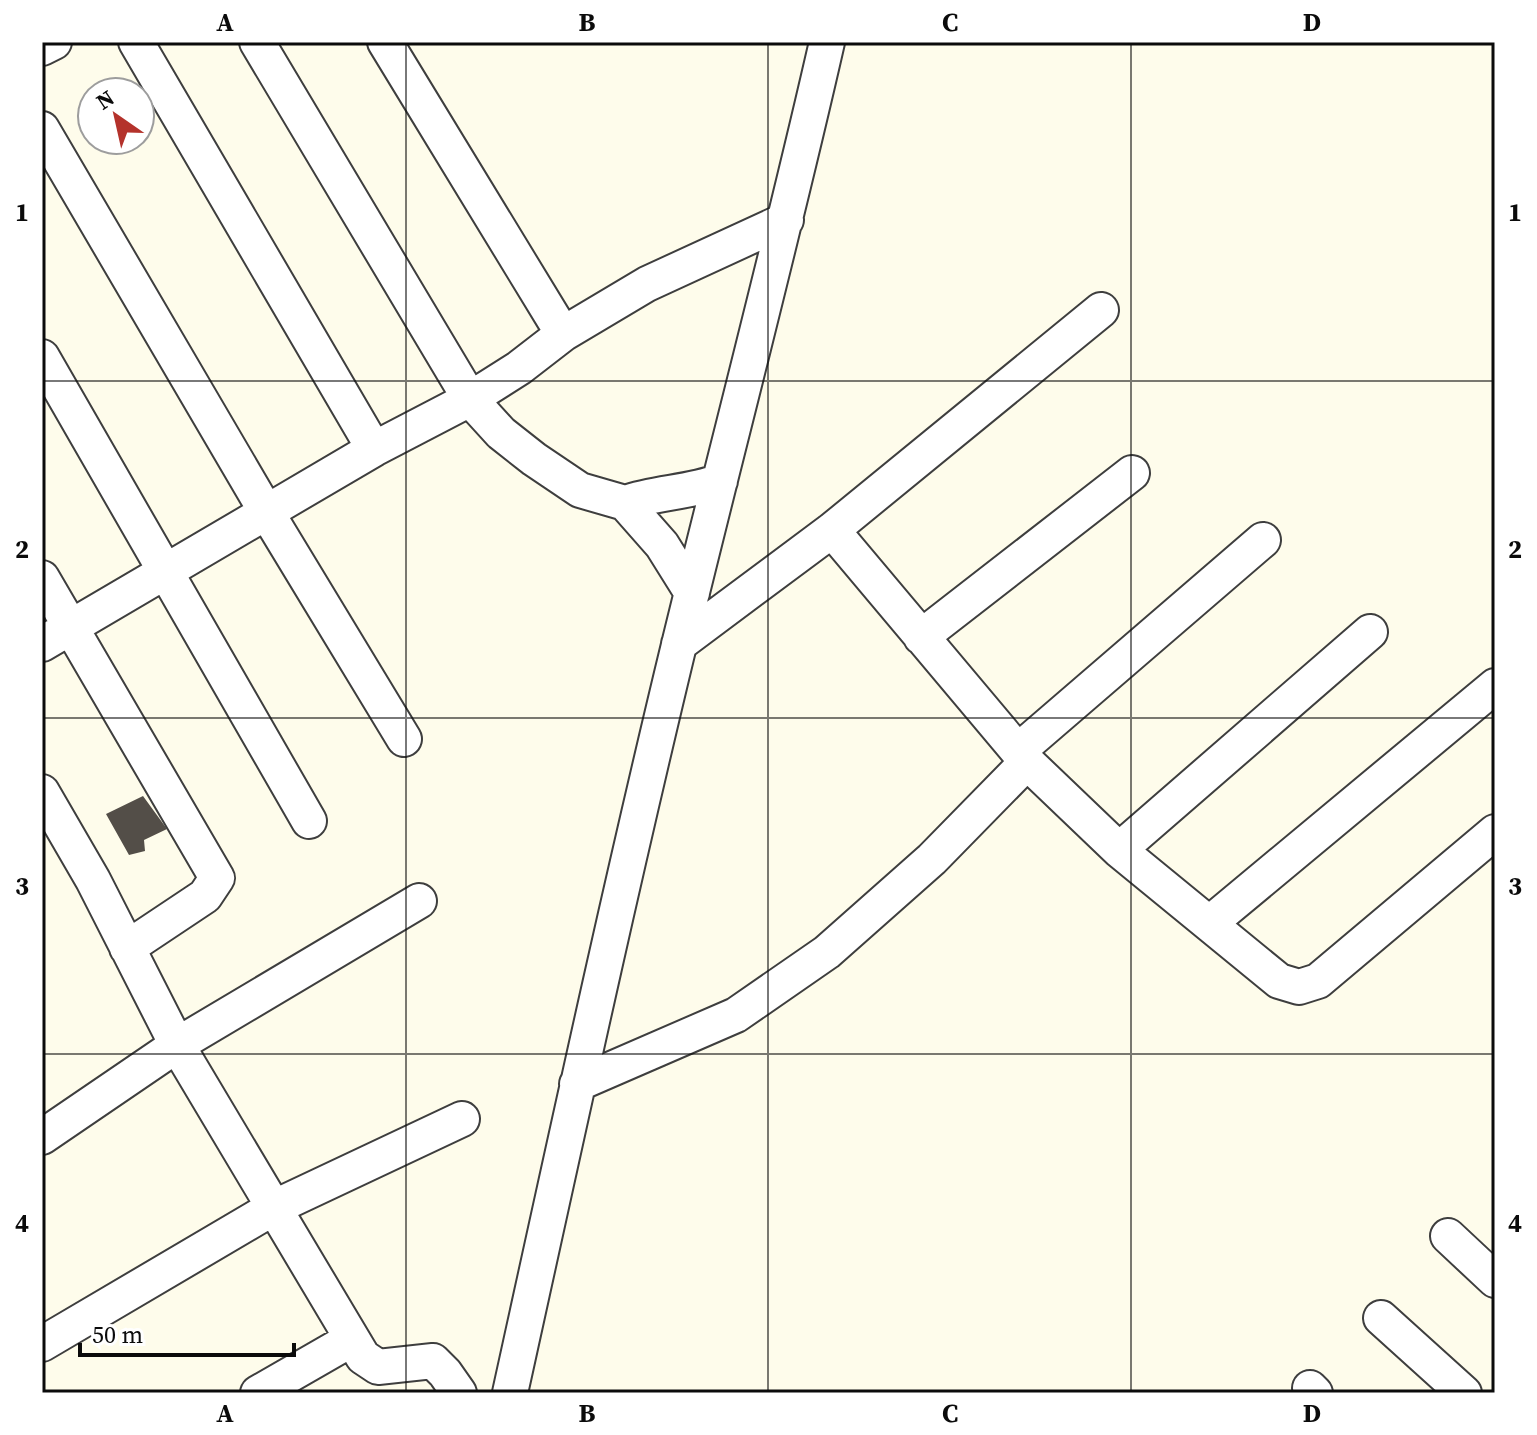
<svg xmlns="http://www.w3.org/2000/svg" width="1537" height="1435" font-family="'Source Serif 4',serif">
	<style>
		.building { fill: #534e48 }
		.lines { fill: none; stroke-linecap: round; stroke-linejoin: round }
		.minor-casing { stroke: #3e3e3e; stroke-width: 38 }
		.minor { stroke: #fff; stroke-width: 34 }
		.grid { fill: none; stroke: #0b0b0b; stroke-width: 2; stroke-opacity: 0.55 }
		.neatline { fill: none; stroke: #0b0b0b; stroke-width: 3 }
		.grid-label { font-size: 26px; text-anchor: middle; font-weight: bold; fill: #0b0b0b }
	</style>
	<rect width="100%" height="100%" fill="#fefceb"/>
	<path class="building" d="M 143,796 L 167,829 L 144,840 L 145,851 L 129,855 L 106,814 Z"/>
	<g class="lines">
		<defs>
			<path id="minor" d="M 136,42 L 374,449
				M 257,42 L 470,399 L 501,433 L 534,459 L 580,490 L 625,503
				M 385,42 L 563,334
				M 42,48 L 54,42
				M 42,129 L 267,513 L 404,739
				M 42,357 L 309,821
				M 832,530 L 1027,762 L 1119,850 L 1279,981 L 1299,987 L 1318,981 L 1495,832
				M 42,578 L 217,878 L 205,896 L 127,948
				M 692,593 L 662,545 L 625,503 C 656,492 689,493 720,481
				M 921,637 L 1132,473
				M 42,644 L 374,449 L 470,399 L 519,368 L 563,334 L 647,284 L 786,220
				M 679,644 L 832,530 L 1101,310
				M 1018,751 L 1263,540
				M 42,792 L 93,880 L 177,1045 L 363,1357 L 378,1367 L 433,1361 L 445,1373 L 459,1393
				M 1119,850 L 1370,632
				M 1210,923 L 1495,686
				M 577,1084 L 736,1015 L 827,952 L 932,859 L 1027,762
				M 42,1137 L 177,1045 L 419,901
				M 1448,1236 L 1495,1280
				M 1381,1318 L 1464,1393
				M 42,1344 L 273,1208 L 462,1119
				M 1310,1388 L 1315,1393
				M 258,1393 L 352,1339
				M 510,1393 C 565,1143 619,893 679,645 C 728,444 781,244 827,42"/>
		</defs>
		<use href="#minor" class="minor-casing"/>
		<use href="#minor" class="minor"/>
	</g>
	<path class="grid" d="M 406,42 L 406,1393M 768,42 L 768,1393M 1131,42 L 1131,1393M 42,381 L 1495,381M 42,718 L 1495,718M 42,1054 L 1495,1054"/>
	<rect width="1537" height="1435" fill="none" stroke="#ffffff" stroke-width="88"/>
	<g transform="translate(116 116) rotate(326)"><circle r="38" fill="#ffffff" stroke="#9d9d9d" stroke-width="2"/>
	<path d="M0-6L14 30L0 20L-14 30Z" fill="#b4322b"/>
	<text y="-12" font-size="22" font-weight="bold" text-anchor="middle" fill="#0b0b0b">N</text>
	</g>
	<path d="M80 1343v12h214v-12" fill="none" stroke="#0b0b0b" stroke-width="4"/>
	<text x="92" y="1343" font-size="24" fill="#0b0b0b" stroke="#ffffff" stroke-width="6" paint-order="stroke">50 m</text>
	<rect x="44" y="44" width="1449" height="1347" class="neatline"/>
	<g class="grid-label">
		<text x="225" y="31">A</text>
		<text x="587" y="31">B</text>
		<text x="950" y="31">C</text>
		<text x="1312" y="31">D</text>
		<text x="22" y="221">1</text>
		<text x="1515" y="221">1</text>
		<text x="22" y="558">2</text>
		<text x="1515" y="558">2</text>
		<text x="22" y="895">3</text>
		<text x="1515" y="895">3</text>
		<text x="22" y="1232">4</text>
		<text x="1515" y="1232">4</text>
		<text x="225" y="1422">A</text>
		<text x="587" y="1422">B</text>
		<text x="950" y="1422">C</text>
		<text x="1312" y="1422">D</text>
	</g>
</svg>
